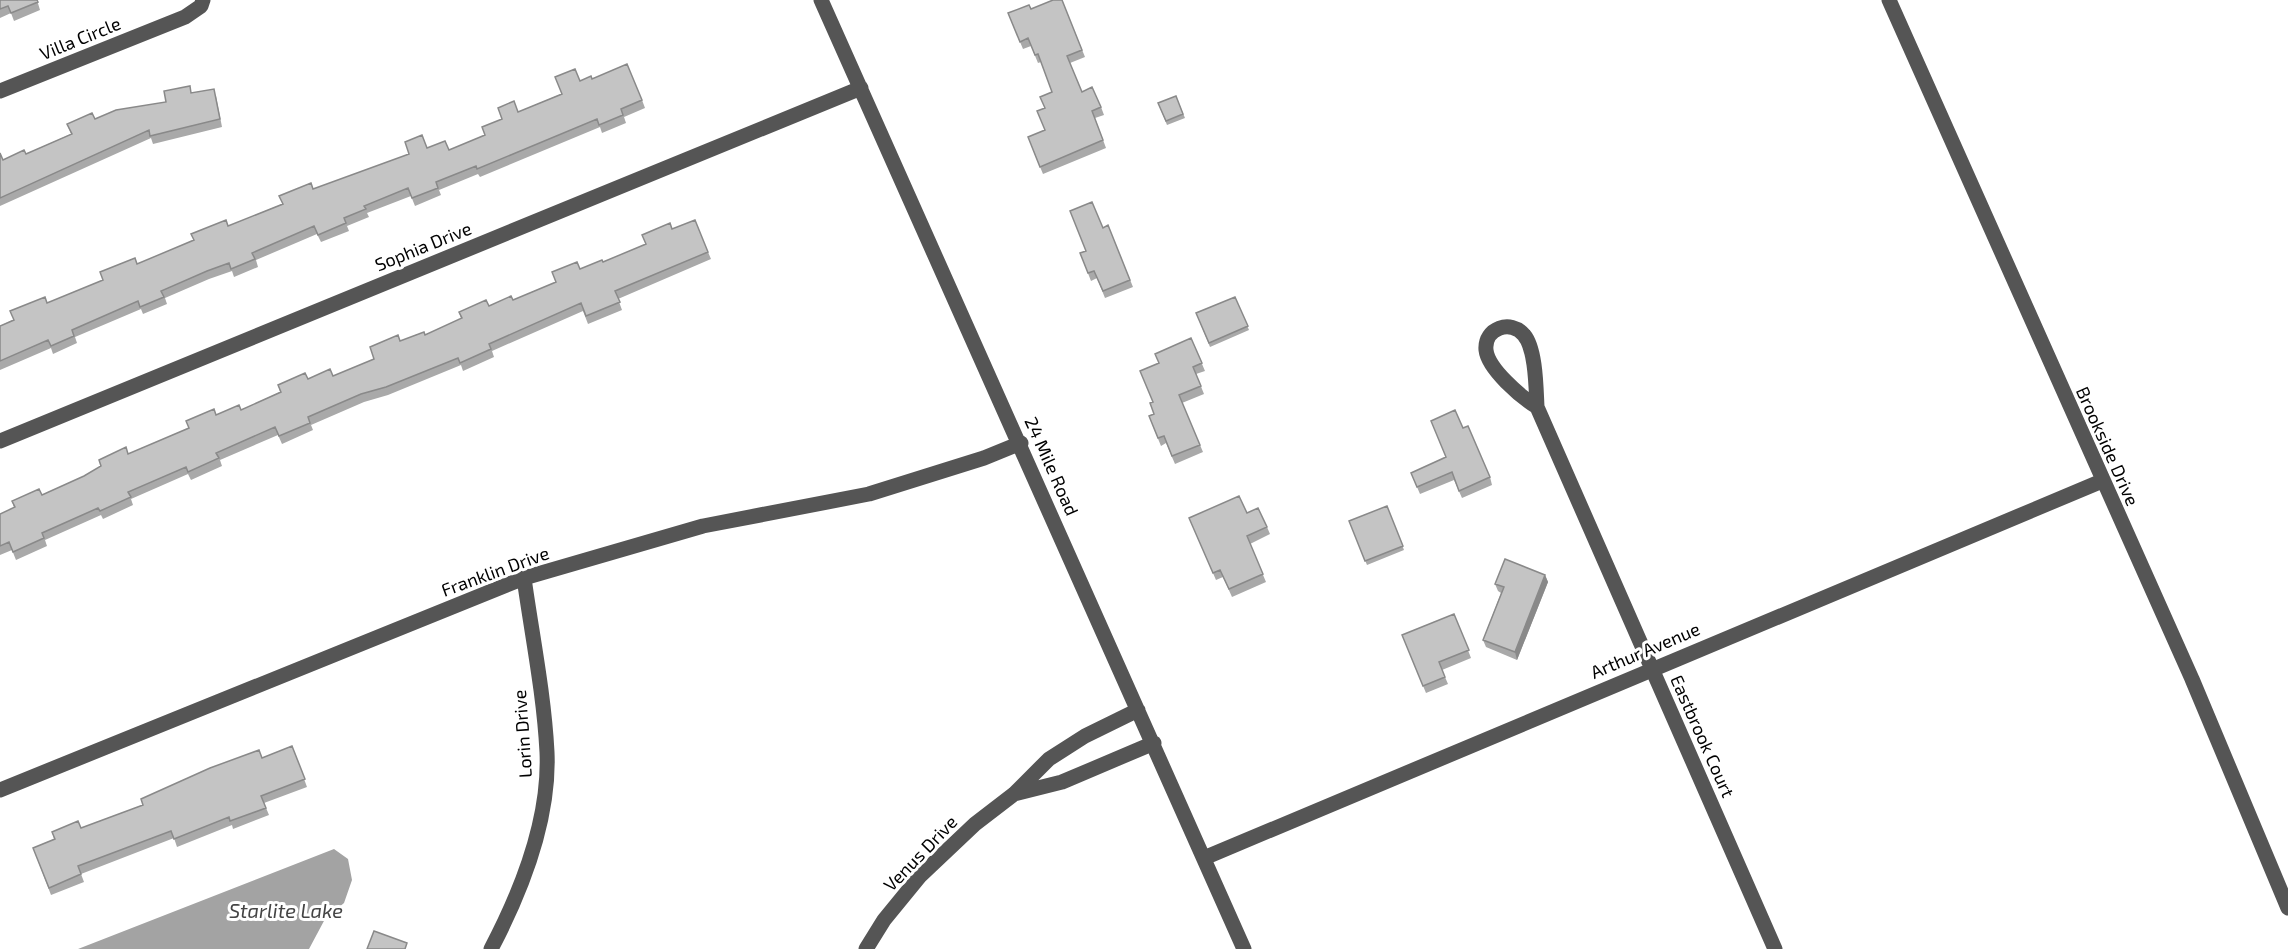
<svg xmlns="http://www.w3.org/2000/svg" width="2288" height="949" font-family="'Exo 2',sans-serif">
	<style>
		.water { fill: #a3a3a3 }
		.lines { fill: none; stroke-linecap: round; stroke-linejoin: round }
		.minor { stroke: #555; stroke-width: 15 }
		.wall { fill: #a9a9a9 }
		.shaded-wall { fill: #898989 }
		.building { fill: #c4c4c4; stroke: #898989; stroke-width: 1.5 }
		.labels { text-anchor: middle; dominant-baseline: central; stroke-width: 6; stroke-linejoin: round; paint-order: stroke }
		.street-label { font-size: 18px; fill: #000; stroke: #fff }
		.water-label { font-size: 20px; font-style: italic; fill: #444; stroke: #fff }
	</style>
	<rect width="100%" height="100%" fill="#fff"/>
	<path class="water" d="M 334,849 L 348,859 L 352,880 L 344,903 L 325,919 L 309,949 L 78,949 Z"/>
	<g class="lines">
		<path class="minor" d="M 821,0 L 1244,949
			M 1889,0 L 2192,679 L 2288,908
			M 0,91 L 185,17 L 201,6 L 203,0
			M 1537,407 C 1521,397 1488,369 1486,350 C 1484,328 1511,319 1524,335 C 1536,349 1536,389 1537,407 L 1775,949
			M 0,441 L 861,88
			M 0,790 L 524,578 L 703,526 L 869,494 L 984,458 L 1021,443
			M 1014,794 L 1062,782 L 1154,743
			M 1204,858 L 2102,481
			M 491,949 C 522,890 550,819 547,752 C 544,694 532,635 524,578
			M 866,949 L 884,920 L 920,876 L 975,824 L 1014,794 L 1049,759 L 1085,736 L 1138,710"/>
	</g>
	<path class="wall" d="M 0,0 L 37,0 L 40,10 L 14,21 L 11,13 L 0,18 Z
		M 1062,0 L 1085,57 L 1070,63 L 1082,92 L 1101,107 L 1104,115 L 1095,118 L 1106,148 L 1043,174 L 1031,145 L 1044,131 L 1044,108 L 1052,92 L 1041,62 L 1038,63 L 1031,46 L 1023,49 L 1008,13 L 1031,9 Z
		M 592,79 L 642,100 L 645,108 L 624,117 L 626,123 L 602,133 L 600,127 L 480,177 L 478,174 L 439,190 L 441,195 L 415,206 L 411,196 L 367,213 L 369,217 L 347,226 L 349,231 L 321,242 L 317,234 L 256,260 L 258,267 L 234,277 L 232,271 L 209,279 L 165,298 L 167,304 L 143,314 L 141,309 L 75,337 L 77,343 L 53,354 L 51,348 L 0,370 L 0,326 L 47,303 L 103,280 L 137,264 L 282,204 L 313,189 L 427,148 L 449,150 L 485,135 L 518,112 L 561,94 L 580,81 Z
		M 192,93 L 216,96 L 222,127 L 153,144 L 151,138 L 0,206 L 0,153 L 3,160 L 26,154 L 71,134 L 67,124 L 95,119 L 166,102 Z
		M 1176,96 L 1185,118 L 1167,125 L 1158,103 Z
		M 1108,225 L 1133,287 L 1105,298 L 1097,278 L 1091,281 L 1080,253 L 1085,251 L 1103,228 Z
		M 672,229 L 708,252 L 711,259 L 618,299 L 622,310 L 588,324 L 583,311 L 492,351 L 494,357 L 463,371 L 461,365 L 388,395 L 364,402 L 311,425 L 313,430 L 282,444 L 278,435 L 220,460 L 222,466 L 191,480 L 188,474 L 131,499 L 133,505 L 103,519 L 101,515 L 45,540 L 47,546 L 16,560 L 12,550 L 0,555 L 0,514 L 14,508 L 12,501 L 42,495 L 84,476 L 101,467 L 99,460 L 128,454 L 189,428 L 186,421 L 241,410 L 280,392 L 278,385 L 333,376 L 374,359 L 400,341 L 425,335 L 461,319 L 459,312 L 513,300 L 556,282 L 580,269 L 603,262 L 646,244 Z
		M 1235,297 L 1249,330 L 1210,347 L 1196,313 Z
		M 1191,338 L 1205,371 L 1196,374 L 1204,394 L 1182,403 L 1203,452 L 1175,464 L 1166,443 L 1161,446 L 1152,424 L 1154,414 L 1153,402 L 1158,363 Z
		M 1463,428 L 1490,477 L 1492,485 L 1462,498 L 1454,480 L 1420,494 L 1411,473 L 1446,457 Z
		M 1387,506 L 1404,550 L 1367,565 L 1349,521 Z
		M 1247,513 L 1267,527 L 1270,534 L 1250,544 L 1266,582 L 1232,597 L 1223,577 L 1216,580 L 1189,518 Z
		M 1545,575 L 1548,582 L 1517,660 L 1486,647 L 1483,640 L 1501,593 L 1498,591 L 1495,584 Z
		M 1454,614 L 1471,658 L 1442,670 L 1448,684 L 1426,693 L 1402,635 Z
		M 292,746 L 307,787 L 264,803 L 269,815 L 233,829 L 232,825 L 177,847 L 174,838 L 81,874 L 84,882 L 51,895 L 33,848 L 54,839 L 52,832 L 81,828 L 143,805 Z"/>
	<path class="shaded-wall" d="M 1545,575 L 1548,582 L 1517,660 L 1515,652 Z"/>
	<path class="building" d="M 0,0 L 37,0 L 38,2 L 11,13 L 8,6 L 0,9 Z
		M 1053,0 L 1062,0 L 1082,50 L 1067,56 L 1082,92 L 1092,87 L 1101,107 L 1092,111 L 1103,140 L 1040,167 L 1028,137 L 1045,130 L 1037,111 L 1045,108 L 1040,97 L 1052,92 L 1038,54 L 1035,55 L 1028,38 L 1020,42 L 1008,13 L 1029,5 L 1031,9 Z
		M 627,64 L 642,100 L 621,109 L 623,115 L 599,125 L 597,119 L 477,169 L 476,166 L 436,182 L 438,188 L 412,198 L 408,188 L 364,206 L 366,209 L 344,218 L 346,223 L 318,235 L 314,226 L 252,253 L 255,259 L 231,269 L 229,263 L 207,271 L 161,291 L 164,297 L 140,307 L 138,301 L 72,330 L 74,336 L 51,346 L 48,340 L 0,361 L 0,326 L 14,320 L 10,311 L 45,297 L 47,303 L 103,280 L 100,272 L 135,258 L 137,264 L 194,240 L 191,234 L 226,220 L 228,226 L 283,204 L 279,196 L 311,183 L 313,189 L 409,154 L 405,142 L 422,135 L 427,148 L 445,141 L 449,150 L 485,135 L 482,127 L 502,119 L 498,108 L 514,101 L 518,112 L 562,94 L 555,77 L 575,69 L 580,81 L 591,76 L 592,79 Z
		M 190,86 L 191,93 L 214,89 L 220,119 L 150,136 L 149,130 L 0,198 L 0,153 L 3,160 L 24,150 L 26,154 L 72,134 L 67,124 L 92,113 L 95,119 L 116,110 L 166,102 L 164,91 Z
		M 1176,96 L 1183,114 L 1166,121 L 1158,103 Z
		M 1092,202 L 1103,228 L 1108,225 L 1130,280 L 1103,291 L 1094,271 L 1088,273 L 1080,253 L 1086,251 L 1070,211 Z
		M 695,220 L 708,252 L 615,291 L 620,302 L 586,316 L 581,303 L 489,344 L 491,349 L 460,363 L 458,358 L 386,387 L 361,394 L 308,417 L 310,423 L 279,436 L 275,427 L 216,453 L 219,458 L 188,472 L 186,467 L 128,492 L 131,497 L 100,511 L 98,508 L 42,533 L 44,538 L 13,552 L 9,542 L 0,546 L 0,514 L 15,507 L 12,501 L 39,489 L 42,495 L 84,476 L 101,466 L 99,460 L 126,447 L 128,454 L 189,428 L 186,421 L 214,409 L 216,415 L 239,405 L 241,410 L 281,392 L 278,385 L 305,373 L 308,379 L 330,369 L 333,376 L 374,359 L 370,347 L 398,335 L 400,341 L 424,332 L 425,335 L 462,318 L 459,312 L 486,300 L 489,306 L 511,296 L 513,300 L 556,282 L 552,272 L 577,262 L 580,269 L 602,260 L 603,262 L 646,244 L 642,235 L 670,223 L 672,229 Z
		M 1235,297 L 1248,326 L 1209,343 L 1196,313 Z
		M 1191,338 L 1202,363 L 1193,367 L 1201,386 L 1179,395 L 1200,445 L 1172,456 L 1164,436 L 1158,438 L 1149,416 L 1154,414 L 1150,403 L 1153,402 L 1140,371 L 1159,363 L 1155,354 Z
		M 1455,410 L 1463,428 L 1468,426 L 1490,477 L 1459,491 L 1452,472 L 1417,487 L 1411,473 L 1446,457 L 1431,421 Z
		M 1239,496 L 1247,513 L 1258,508 L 1267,527 L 1247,536 L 1263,574 L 1229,589 L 1220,570 L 1213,573 L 1189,518 Z
		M 1387,506 L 1403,546 L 1365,561 L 1349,521 Z
		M 1505,559 L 1545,575 L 1515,652 L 1483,640 L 1504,587 L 1495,584 Z
		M 1454,614 L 1469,650 L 1439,662 L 1445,677 L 1423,686 L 1402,635 Z
		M 292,746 L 305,779 L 261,796 L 266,808 L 230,821 L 229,817 L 174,839 L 171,831 L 78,866 L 81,874 L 49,888 L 33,848 L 55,839 L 52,832 L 78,821 L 81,828 L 143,805 L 141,799 L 210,768 L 259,750 L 262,758 Z
		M 374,931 L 407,943 L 405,949 L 367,949 Z"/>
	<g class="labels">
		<g class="street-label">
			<text transform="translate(80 38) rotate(-22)">Villa Circle</text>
			<text transform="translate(423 246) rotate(-22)">Sophia Drive</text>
			<text transform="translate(2108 446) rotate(66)">Brookside Drive</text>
			<text transform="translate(1052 466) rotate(66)">24 Mile Road</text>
			<text transform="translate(495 571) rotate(-20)">Franklin Drive</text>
			<text transform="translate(1645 650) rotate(-23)">Arthur Avenue</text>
			<text transform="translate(522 734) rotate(-94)">Lorin Drive</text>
			<text transform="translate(1703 736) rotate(66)">Eastbrook Court</text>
			<text transform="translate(920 853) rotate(-46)">Venus Drive</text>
		</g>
		<g class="water-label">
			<text x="286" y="910">Starlite Lake</text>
		</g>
	</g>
</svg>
